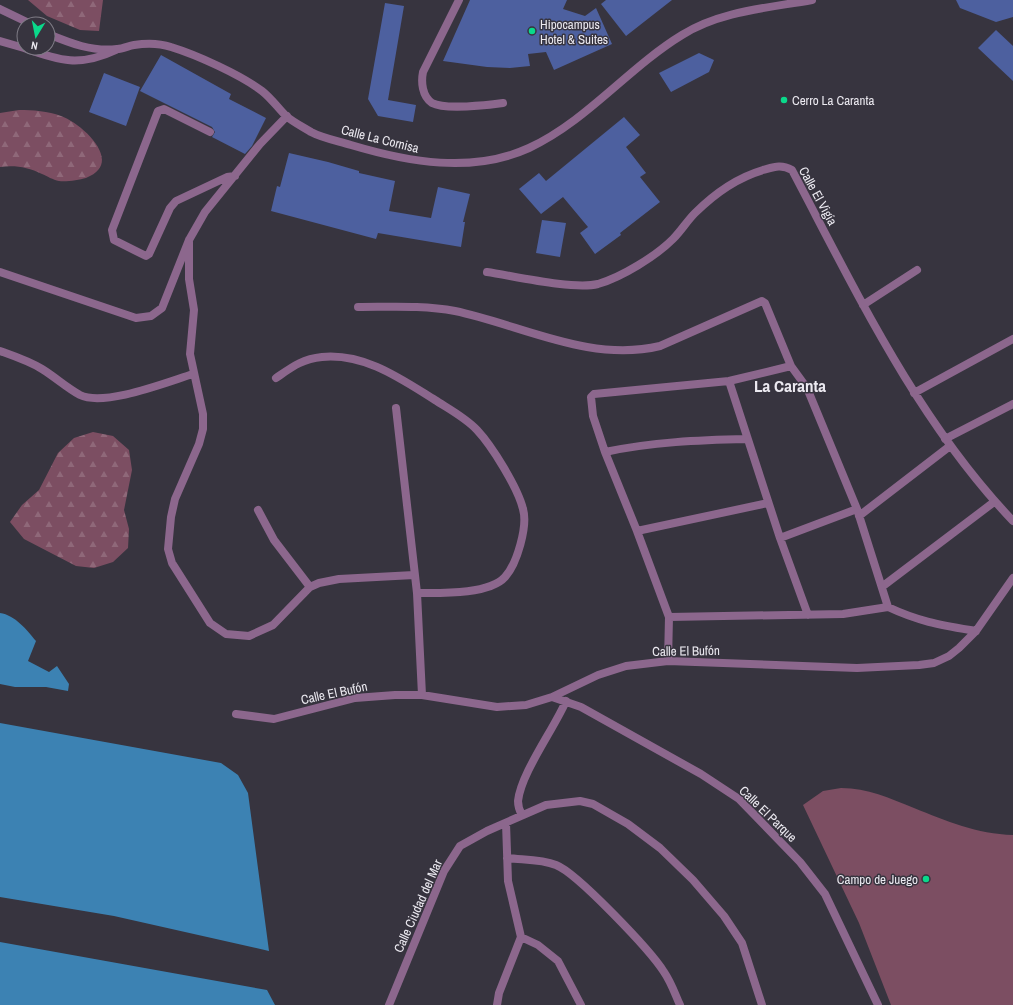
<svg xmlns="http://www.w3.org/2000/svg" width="1013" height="1005" font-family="'Archivo Narrow',sans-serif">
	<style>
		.forest { fill: url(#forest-firs) }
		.pitch { fill: #7c4e62 }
		.water { fill: #3c82b3 }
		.building { fill: #4d609f }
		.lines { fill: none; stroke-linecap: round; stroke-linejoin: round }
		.minor { stroke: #8c678d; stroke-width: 8 }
		.poi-dot { fill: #0ad98b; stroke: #37343f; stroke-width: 1.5 }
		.labels { text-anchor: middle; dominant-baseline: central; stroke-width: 3; stroke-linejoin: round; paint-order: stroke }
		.poi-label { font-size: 13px; fill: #ebe9f0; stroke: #37343f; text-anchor: start }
		.street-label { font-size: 13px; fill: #ebe9f0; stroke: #37343f }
		.district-label { font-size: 17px; font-weight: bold; fill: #ebe9f0; stroke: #37343f }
	</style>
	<defs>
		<pattern id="forest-firs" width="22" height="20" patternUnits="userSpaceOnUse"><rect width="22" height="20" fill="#7c4e62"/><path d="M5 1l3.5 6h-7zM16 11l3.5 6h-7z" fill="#8f6879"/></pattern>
	</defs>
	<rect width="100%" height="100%" fill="#37343f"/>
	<path class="forest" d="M 28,0 L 103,0 L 99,31 L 80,30 L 47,16 Z
		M 19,110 C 33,110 48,111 61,116 C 83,124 125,163 86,178 C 79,180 66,182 59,181 C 53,180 47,176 42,174 C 28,167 15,165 0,167 L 0,113 Z
		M 93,432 L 113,436 L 129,450 L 132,470 L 124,510 L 129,529 L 128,548 L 113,562 L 94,568 L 76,566 L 24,539 L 10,522 L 22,505 L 39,490 L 58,453 L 74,438 Z"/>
	<path class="pitch" d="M 841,788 C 868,788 889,798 914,808 C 946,821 977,834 1013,835 L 1013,1005 L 891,1005 L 859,923 L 803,805 L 823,791 Z"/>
	<path class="water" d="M 0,613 C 15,615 27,630 36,641 L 28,661 L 49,672 L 57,666 L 69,684 L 68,691 L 46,687 L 15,687 L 0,684 Z
		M 0,723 L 221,763 L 238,775 L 248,793 L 269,951 L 114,916 L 0,897 Z
		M 0,942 L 267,990 L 275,1005 L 0,1005 Z"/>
	<path class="building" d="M 470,0 L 567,0 L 563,9 L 585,16 L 596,8 L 612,44 L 554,70 L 546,52 L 528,54 L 530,66 L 510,68 L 487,67 L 443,61 Z
		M 606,0 L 672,0 L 626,36 L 601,4 Z
		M 956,0 L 1013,0 L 1013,17 L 996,22 L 960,8 Z
		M 385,3 L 404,6 L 388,100 L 416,105 L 413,122 L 378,116 L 368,99 Z
		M 996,30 L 1013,46 L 1013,81 L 978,48 Z
		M 699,53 L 714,60 L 709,72 L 671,92 L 659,73 Z
		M 161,55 L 231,94 L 229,99 L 266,118 L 252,146 L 245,154 L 212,137 L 215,132 L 212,127 L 140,91 Z
		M 104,73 L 140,87 L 126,126 L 89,112 Z
		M 624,117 L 640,135 L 626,147 L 646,173 L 640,177 L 660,202 L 620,233 L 621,235 L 595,254 L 580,233 L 588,227 L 563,197 L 541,214 L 519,189 L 539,173 L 546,181 Z
		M 289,153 L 328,162 L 359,171 L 359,173 L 395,181 L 389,211 L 431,218 L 438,187 L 470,194 L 463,222 L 465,222 L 461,247 L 378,233 L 376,239 L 271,211 L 277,186 L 280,187 Z
		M 542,220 L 566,223 L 560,257 L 536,253 Z"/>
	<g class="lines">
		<path class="minor" d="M 459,0 L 423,72 C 421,82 422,96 432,103 C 445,110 488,105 503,103
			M 0,9 L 31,24
			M 48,34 C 70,43 92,52 117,49 C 123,49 128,46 134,45 C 146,43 159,43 171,47 C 197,55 241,75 262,91 C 271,98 278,108 286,116 C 293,122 303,127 311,132 C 322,138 338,141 351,145 C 408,162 472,174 529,148 C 587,121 628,68 682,35 C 720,11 768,8 812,0
			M 0,41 L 24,48
			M 24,48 C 60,61 80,67 116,50
			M 210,132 L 164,109 L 158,111 L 112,230 L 114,240 L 146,256 L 149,254 L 170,208 L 176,201 L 227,177 L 235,176
			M 189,240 L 189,279 L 194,310 L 190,354 L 203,414 L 203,429 L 199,444 L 175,499 L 171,517 L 168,549 L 172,563 L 210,623 L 226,634 L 249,636 L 273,625 L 310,587 L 319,583 L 339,579 L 414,575
			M 0,272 L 136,318 L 151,316 L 162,308 L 189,240 L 205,212 L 260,144 L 287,116
			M 487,272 C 514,276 573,290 598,284 C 622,277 656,256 673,239 C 681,231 687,221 695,213 C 715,193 736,178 763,170 C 774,167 781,164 792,170 C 857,293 917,420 1013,521
			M 863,305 L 917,270
			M 358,307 C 390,307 424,305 455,311 C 522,325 590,363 660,346 L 762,301 L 765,303 L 791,366 L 807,388 L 857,509 L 888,607 C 920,622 941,625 976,631
			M 0,351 C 14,356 29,361 42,369 C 55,377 67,388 80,395 C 104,407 167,382 193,374
			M 276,378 C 292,367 302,359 322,357 C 365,353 401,379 435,400 C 449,409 466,418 477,430 C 492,446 518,488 523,509 C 528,526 517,564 505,577 C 489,595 439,593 417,593
			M 729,381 L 780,538 L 808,615
			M 914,393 L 1013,339
			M 396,408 L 417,593 L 422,695
			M 945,439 L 1013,404
			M 605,452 C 652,442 699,440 747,439
			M 258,510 L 274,540 L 310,587
			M 859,516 L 950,446
			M 637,531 L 768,503
			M 780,538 L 857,509
			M 883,586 L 994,502
			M 669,617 L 843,614 L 888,607
			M 668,661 L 669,617 L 637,531 L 605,452 L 593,416 L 591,397 L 594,394 L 729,381 L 791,366
			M 552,697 L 581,707 L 701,774 L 739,799 L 800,862 L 825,894 L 878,1005
			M 236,714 L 274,719 L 355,698 L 395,695 L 422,695 L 497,707 L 526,705 L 552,697 L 598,675 L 626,666 L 668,661 L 857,668 L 919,665 L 934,663 L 949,656 L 959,648 L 976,631 L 1013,578
			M 522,815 C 519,810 518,807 518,801 C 521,773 554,729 566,701
			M 507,858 C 523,860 541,859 556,865 C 577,873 651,951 664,972 C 671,982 675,994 680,1005
			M 521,937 L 538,945 L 558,961 L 581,1005
			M 389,1005 L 444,871 L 460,846 L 487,831 L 546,805 L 580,801 L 593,804 L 628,824 L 660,848 L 693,880 L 724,916 L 742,943 L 762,1005
			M 497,1005 L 499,993 L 521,937 L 508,881 L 506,823"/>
	</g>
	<g class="poi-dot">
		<circle cx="532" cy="31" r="4"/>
		<circle cx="784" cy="100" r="4"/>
		<circle cx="926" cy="879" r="4"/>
	</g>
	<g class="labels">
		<g class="poi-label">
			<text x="540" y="24">Hipocampus<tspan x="540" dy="15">Hotel &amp; Suites</tspan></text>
			<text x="792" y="100">Cerro La Caranta</text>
			<text x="918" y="879" text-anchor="end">Campo de Juego</text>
		</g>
		<g class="street-label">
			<text transform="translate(380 139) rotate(14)">Calle La Cornisa</text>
			<text transform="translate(818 196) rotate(61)">Calle El Vigía</text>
			<text transform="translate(686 651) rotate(-1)">Calle El Bufón</text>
			<text transform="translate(334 693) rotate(-12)">Calle El Bufón</text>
			<text transform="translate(768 814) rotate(44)">Calle El Parque</text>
			<text transform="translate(418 906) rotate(-66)">Calle Ciudad del Mar</text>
		</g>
		<g class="district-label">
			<text x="790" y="385">La Caranta</text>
		</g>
	</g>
	<g transform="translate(36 36) rotate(190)"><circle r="19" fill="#37343f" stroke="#7f7c86"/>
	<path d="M0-3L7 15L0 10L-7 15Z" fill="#0ad98b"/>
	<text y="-6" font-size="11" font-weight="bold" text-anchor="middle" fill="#ebe9f0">N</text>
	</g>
</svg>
